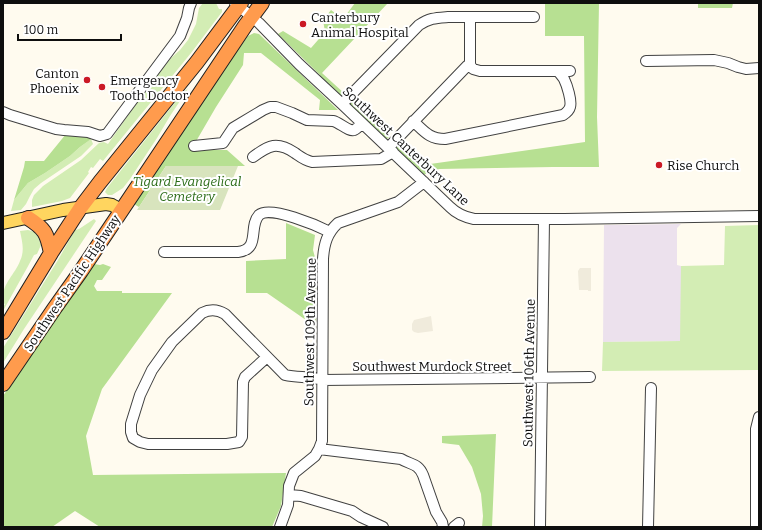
<svg xmlns="http://www.w3.org/2000/svg" width="762" height="530" font-family="Bitter,serif">
	<style>
		.industrial { fill: #ece1ed }
		.green { fill: #d3edb4 }
		.forest { fill: #b7e092 }
		.cemetery { fill: #d8e4bd }
		.plaza { fill: #f0ebdc }
		.lines { fill: none; stroke-linecap: round; stroke-linejoin: round }
		.minor-casing { stroke: #414141; stroke-width: 12 }
		.major-casing { stroke: #1f1f1f; stroke-width: 14 }
		.highway-casing { stroke: #1f1f1f; stroke-width: 16 }
		.minor { stroke: #fff; stroke-width: 10 }
		.major { stroke: #ffd55f; stroke-width: 12 }
		.highway { stroke: #ff9b4d; stroke-width: 14 }
		.poi-dot { fill: #cb1925; stroke: #fff; stroke-width: 1.5 }
		.labels { text-anchor: middle; dominant-baseline: central; stroke-width: 4; stroke-linejoin: round; paint-order: stroke }
		.poi-label { font-size: 13px; fill: #0e0e0e; stroke: #fff; text-anchor: start }
		.street-label { font-size: 13px; fill: #0e0e0e; stroke: #fff }
		.park-label { font-size: 13px; font-style: italic; fill: #2b6c18; stroke: #fff }
	</style>
	<rect width="100%" height="100%" fill="#fffbef"/>
	<path class="industrial" d="M 681,224 L 677,228 L 677,265 L 681,266 L 681,341 L 603,342 L 604,225 Z"/>
	<path class="green" d="M 203,3 L 214,3 L 215,4 L 216,3 L 219,9 L 222,9 L 222,12 L 191,53 L 103,161 L 100,159 L 93,168 L 91,167 L 88,172 L 89,173 L 70,198 L 62,201 L 32,207 L 32,200 L 34,195 L 43,186 L 81,160 L 99,143 L 104,142 L 108,144 L 150,84 L 170,59 L 180,50 L 188,40 L 196,24 L 199,8 Z
		M 188,88 L 186,92 L 170,116 L 157,138 L 130,179 L 123,188 L 112,195 L 108,195 L 105,192 L 107,188 L 181,95 Z
		M 91,139 L 93,144 L 81,156 L 41,183 L 34,189 L 30,196 L 26,204 L 21,210 L 11,211 L 14,200 L 28,183 L 45,173 L 70,156 L 80,147 Z
		M 94,219 L 96,221 L 24,329 L 3,363 L 3,348 L 58,260 L 75,230 L 79,229 Z
		M 759,225 L 759,370 L 602,371 L 603,342 L 680,341 L 681,266 L 724,265 L 725,226 Z
		M 28,230 C 38,232 38,237 41,245 L 37,254 L 34,255 L 27,268 L 3,311 L 3,307 L 5,304 L 3,303 L 4,298 L 3,297 C 3,283 15,274 20,261 C 25,251 22,241 20,231 Z"/>
	<path class="forest" d="M 355,3 L 388,3 L 322,73 L 345,94 L 342,98 L 318,78 L 320,75 L 278,34 L 283,31 L 311,48 L 325,32 L 323,20 L 331,10 L 343,19 Z
		M 545,3 L 599,3 L 597,117 L 599,167 L 553,167 L 439,169 L 423,175 L 390,148 L 397,141 L 423,165 L 585,142 L 584,36 L 545,36 Z
		M 698,3 L 733,3 L 732,8 L 698,8 Z
		M 254,33 L 259,34 L 338,110 L 319,110 L 320,100 L 261,53 L 244,53 L 243,65 L 216,107 L 191,150 L 227,150 L 245,166 L 166,166 L 139,207 L 132,203 L 203,97 L 248,36 Z
		M 351,100 L 390,136 L 385,141 L 346,105 Z
		M 66,134 L 94,137 L 80,147 L 70,156 L 45,173 L 28,183 L 14,200 L 24,167 L 25,161 L 44,161 Z
		M 286,223 L 315,235 L 313,250 L 316,261 L 316,327 L 267,293 L 246,293 L 246,261 L 286,259 Z
		M 94,264 L 100,265 L 103,264 L 111,267 L 102,280 L 97,280 L 94,286 L 97,291 L 122,291 L 122,293 L 172,293 L 102,389 L 86,436 L 93,475 L 286,473 L 281,506 L 272,527 L 100,527 L 75,511 L 52,527 L 3,527 L 3,396 L 74,290 L 76,291 Z
		M 496,434 L 492,527 L 482,527 L 483,516 L 481,494 L 472,467 L 459,445 L 442,443 L 442,436 Z"/>
	<path class="cemetery" d="M 166,166 L 238,166 L 220,210 L 137,210 Z"/>
	<path class="plaza" d="M 580,268 L 591,268 L 591,291 L 588,291 L 588,290 L 579,290 L 578,271 Z
		M 431,316 L 433,331 L 418,333 L 414,332 L 412,330 L 412,324 L 414,320 Z"/>
	<g class="lines">
		<defs>
			<path id="minor" d="M 235,3 L 259,23 L 299,64 L 342,104 L 450,207 C 457,214 464,217 474,219 L 564,219 L 759,216
				M 470,17 L 470,65 L 473,69 L 480,71 L 570,71
				M 646,61 L 714,60 L 728,63 L 738,67 L 746,69 L 759,68
				M 342,104 L 419,25 C 430,18 435,18 448,17 L 534,17
				M 3,112 L 10,115 L 56,129 L 64,130 L 88,132 L 100,136 L 107,134 L 180,36 L 187,18 L 189,8 L 191,3
				M 413,121 C 424,131 429,139 445,139 L 563,115 C 566,113 569,111 570,107 C 572,101 567,85 564,79 C 562,76 560,74 558,71
				M 194,146 L 223,143 L 233,128 L 263,110 L 270,107 L 276,107 L 292,113 L 307,120 L 333,121 C 339,122 349,132 354,130 C 357,129 360,125 362,123
				M 388,148 L 467,66 L 470,65
				M 253,157 C 269,145 277,141 295,153 C 302,158 304,160 312,162 L 381,159 L 393,152
				M 164,252 L 238,252 C 261,249 248,227 259,215 C 270,205 318,226 330,232
				M 267,357 L 245,377 L 243,382 L 242,437 L 239,442 L 227,444 L 148,444 L 140,442 L 133,438 L 131,432 L 131,424 L 140,395 L 152,370 L 172,342 L 202,313 C 210,309 217,309 225,314 L 285,375 C 298,378 310,376 322,380 L 590,377
				M 319,449 L 401,459 C 411,465 418,463 423,475 L 436,512 L 442,522 L 443,527
				M 289,495 L 301,496 L 352,511 L 361,517 L 383,527
				M 280,527 L 288,505 L 289,486 L 294,473 L 315,456 L 319,449 L 322,441 L 323,259 C 324,244 327,233 338,223 L 398,202 L 424,182
				M 454,527 L 459,523
				M 540,527 L 544,219
				M 648,527 L 651,388
				M 756,527 L 756,429 L 759,417"/>
			<path id="major" d="M 3,223 L 63,210 L 106,204 L 112,205 L 121,210"/>
			<path id="highway" d="M 28,218 C 45,229 47,233 51,253
				M 3,332 L 51,253 L 81,207 L 100,182 L 197,62 L 241,3
				M 3,384 L 54,309 L 81,271 L 245,26 L 262,3"/>
		</defs>
		<use href="#minor" class="minor-casing"/>
		<use href="#major" class="major-casing"/>
		<use href="#highway" class="highway-casing"/>
		<use href="#minor" class="minor"/>
		<use href="#major" class="major"/>
		<use href="#highway" class="highway"/>
	</g>
	<g class="poi-dot">
		<circle cx="303" cy="24" r="4"/>
		<circle cx="87" cy="80" r="4"/>
		<circle cx="102" cy="87" r="4"/>
		<circle cx="659" cy="165" r="4"/>
	</g>
	<g class="labels">
		<g class="poi-label">
			<text x="311" y="17">Canterbury<tspan x="311" dy="15">Animal Hospital</tspan></text>
			<text x="79" y="73" text-anchor="end">Canton<tspan x="79" dy="15">Phoenix</tspan></text>
			<text x="110" y="80">Emergency<tspan x="110" dy="15">Tooth Doctor</tspan></text>
			<text x="667" y="165">Rise Church</text>
		</g>
		<g class="street-label">
			<text transform="translate(406 146) rotate(43)">Southwest Canterbury Lane</text>
			<text transform="translate(72 283) rotate(-56)">Southwest Pacific Highway</text>
			<text transform="translate(310 332) rotate(-89)">Southwest 109th Avenue</text>
			<text x="432" y="366">Southwest Murdock Street</text>
			<text transform="translate(529 373) rotate(-89)">Southwest 106th Avenue</text>
		</g>
		<g class="park-label">
			<text x="187" y="181">Tigard Evangelical<tspan x="187" dy="15">Cemetery</tspan></text>
		</g>
	</g>
	<rect width="762" height="530" fill="none" stroke="#0e0e0e" stroke-width="8"/>
	<path d="M18 34v6h103v-6" fill="none" stroke="#0e0e0e" stroke-width="2"/>
	<text x="24" y="34" font-size="12" fill="#0e0e0e" stroke="#ffffff" stroke-width="3" paint-order="stroke">100 m</text>
</svg>
